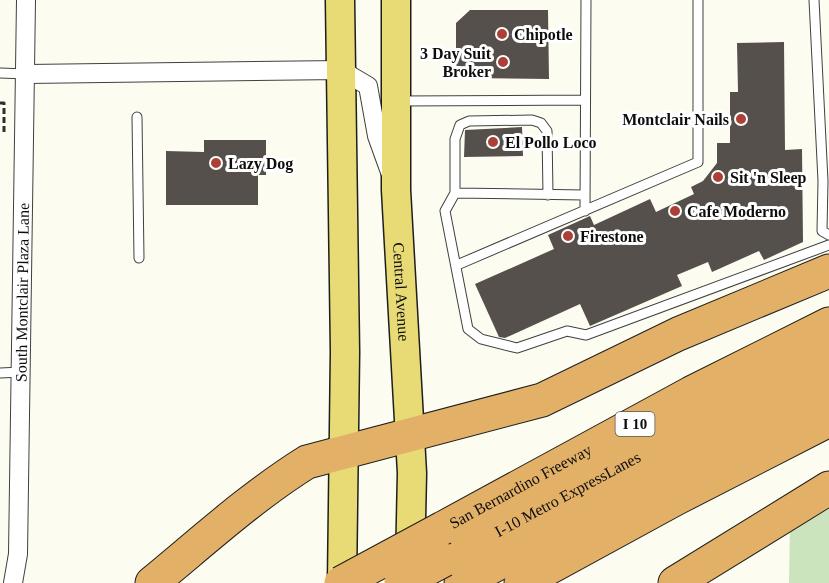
<svg xmlns="http://www.w3.org/2000/svg" width="829" height="583" font-family="Georgia,serif">
	<style>
		.green { fill: #cce4bd }
		.building { fill: #55504b }
		.lines { fill: none; stroke-linecap: round; stroke-linejoin: round }
		.lane-casing { stroke: #404040; stroke-width: 11 }
		.street-casing { stroke: #404040; stroke-width: 20 }
		.primary-casing { stroke: #1e1e1e; stroke-width: 31 }
		.highway-casing { stroke: #1e1e1e; stroke-width: 35 }
		.path { stroke: #2f2f2f; stroke-width: 3; stroke-dasharray: 6 3; stroke-linecap: butt }
		.lane { stroke: #fff; stroke-width: 9 }
		.street { stroke: #fff; stroke-width: 18 }
		.primary { stroke: #e8db75; stroke-width: 28 }
		.highway { stroke: #e3b068; stroke-width: 33 }
		.highway-bridge-casing { stroke: #1e1e1e; stroke-width: 35; stroke-linecap: butt }
		.highway-bridge { stroke: #e3b068; stroke-width: 33 }
		.poi-dot { fill: #ad4036; stroke: #fff; stroke-width: 2 }
		.labels { text-anchor: middle; dominant-baseline: central; stroke-width: 6; stroke-linejoin: round; paint-order: stroke }
		.shield { fill: #fff; stroke: #565656; stroke-width: 1.5 }
		.shield-label { font-size: 15px; font-weight: bold; fill: #0d0d0d }
		.poi-label { font-size: 16px; font-weight: bold; fill: #0d0d0d; stroke: #fff; text-anchor: start }
		.street-label { font-size: 16px; fill: #0d0d0d; stroke: #fff }
	</style>
	<rect width="100%" height="100%" fill="#fdfcf0"/>
	<path class="green" d="M 829,499 L 829,583 L 789,583 L 790,524 Z"/>
	<path class="building" d="M 470,10 L 548,10 L 549,79 L 469,78 L 456,65 L 456,23 Z
		M 784,42 L 785,150 L 802,149 L 803,242 L 764,260 L 759,251 L 712,272 L 708,262 L 677,275 L 682,286 L 590,326 L 580,304 L 505,338 L 499,337 L 475,284 L 554,249 L 548,235 L 590,216 L 594,225 L 650,199 L 656,212 L 694,194 L 691,187 L 703,181 L 717,163 L 717,143 L 730,143 L 730,92 L 738,92 L 737,43 Z
		M 522,127 L 523,156 L 464,157 L 465,130 Z
		M 204,140 L 266,140 L 266,175 L 258,175 L 258,205 L 166,205 L 166,151 L 204,152 Z"/>
	<g class="lines">
		<defs>
			<path id="lane" d="M 814,0 L 823,181 L 822,231 L 829,235
				M 0,73 L 27,74
				M 400,101 L 584,100
				M 137,117 L 139,258
				M 455,193 L 455,139 L 460,125 L 469,121 L 532,120 L 541,123 L 547,131 L 548,195
				M 584,195 L 455,193 L 445,211 L 468,329 L 481,339 L 517,348 L 567,331 L 586,335 L 829,245
				M 585,211 L 586,0
				M 457,265 L 698,162 L 698,0
				M 0,373 L 22,372"/>
			<g id="street">
				<path d="M 27,74 L 341,70 L 368,86 L 377,136 L 390,172"/>
				<path id="s1" d="M 13,583 L 18,554 L 26,0"/>
			</g>
			<g id="primary">
				<path d="M 340,0 L 345,352 L 342,583"/>
				<path id="s2" d="M 396,0 L 396,190 L 412,473 L 410,566"/>
			</g>
			<g id="highway">
				<path id="s3" d="M 443,528 L 691,393 L 829,324"/>
				<path id="s4" d="M 444,560 L 759,391 L 829,356"/>
				<path d="M 152,583 C 202,542 251,497 307,462 L 542,400 L 678,334 L 829,271"/>
				<path d="M 461,583 L 829,389"/>
				<path d="M 521,583 L 677,498 L 829,420"/>
				<path d="M 675,583 L 829,488"/>
			</g>
		</defs>
		<use href="#lane" class="lane-casing"/>
		<use href="#street" class="street-casing"/>
		<use href="#primary" class="primary-casing"/>
		<use href="#highway" class="highway-casing"/>
		<path class="path" d="M 0,103 L 4,103 L 4,133"/>
		<use href="#lane" class="lane"/>
		<use href="#street" class="street"/>
		<use href="#primary" class="primary"/>
		<use href="#highway" class="highway"/>
		<defs>
			<path id="highway-bridge" d="M 341,583 L 443,528
				M 401,583 L 444,560"/>
		</defs>
		<use href="#highway-bridge" class="highway-bridge-casing"/>
		<use href="#highway-bridge" class="highway-bridge"/>
	</g>
	<g class="poi-dot">
		<circle cx="502" cy="34" r="6"/>
		<circle cx="503" cy="62" r="6"/>
		<circle cx="741" cy="119" r="6"/>
		<circle cx="493" cy="142" r="6"/>
		<circle cx="216" cy="163" r="6"/>
		<circle cx="718" cy="177" r="6"/>
		<circle cx="675" cy="211" r="6"/>
		<circle cx="568" cy="236" r="6"/>
	</g>
	<g class="labels">
		<rect class="shield" x="615.5" y="412" width="39" height="24" rx="4.5"/>
		<g class="shield-label">
			<text x="635" y="424">I 10</text>
		</g>
		<g class="poi-label">
			<text x="514" y="34">Chipotle</text>
			<text x="491" y="53" text-anchor="end">3 Day Suit<tspan x="491" dy="18">Broker</tspan></text>
			<text x="729" y="119" text-anchor="end">Montclair Nails</text>
			<text x="505" y="142">El Pollo Loco</text>
			<text x="228" y="163">Lazy Dog</text>
			<text x="730" y="177">Sit 'n Sleep</text>
			<text x="687" y="211">Cafe Moderno</text>
			<text x="580" y="236">Firestone</text>
		</g>
		<g class="street-label">
			<text stroke="none"><textPath href="#s1" startOffset="291">South Montclair Plaza Lane</textPath></text>
			<text stroke="none"><textPath href="#s2" startOffset="292">Central Avenue</textPath></text>
			<text stroke="none"><textPath href="#s3" startOffset="88">San Bernardino Freeway</textPath></text>
			<text stroke="none"><textPath href="#s4" startOffset="140">I-10 Metro ExpressLanes</textPath></text>
		</g>
	</g>
</svg>
